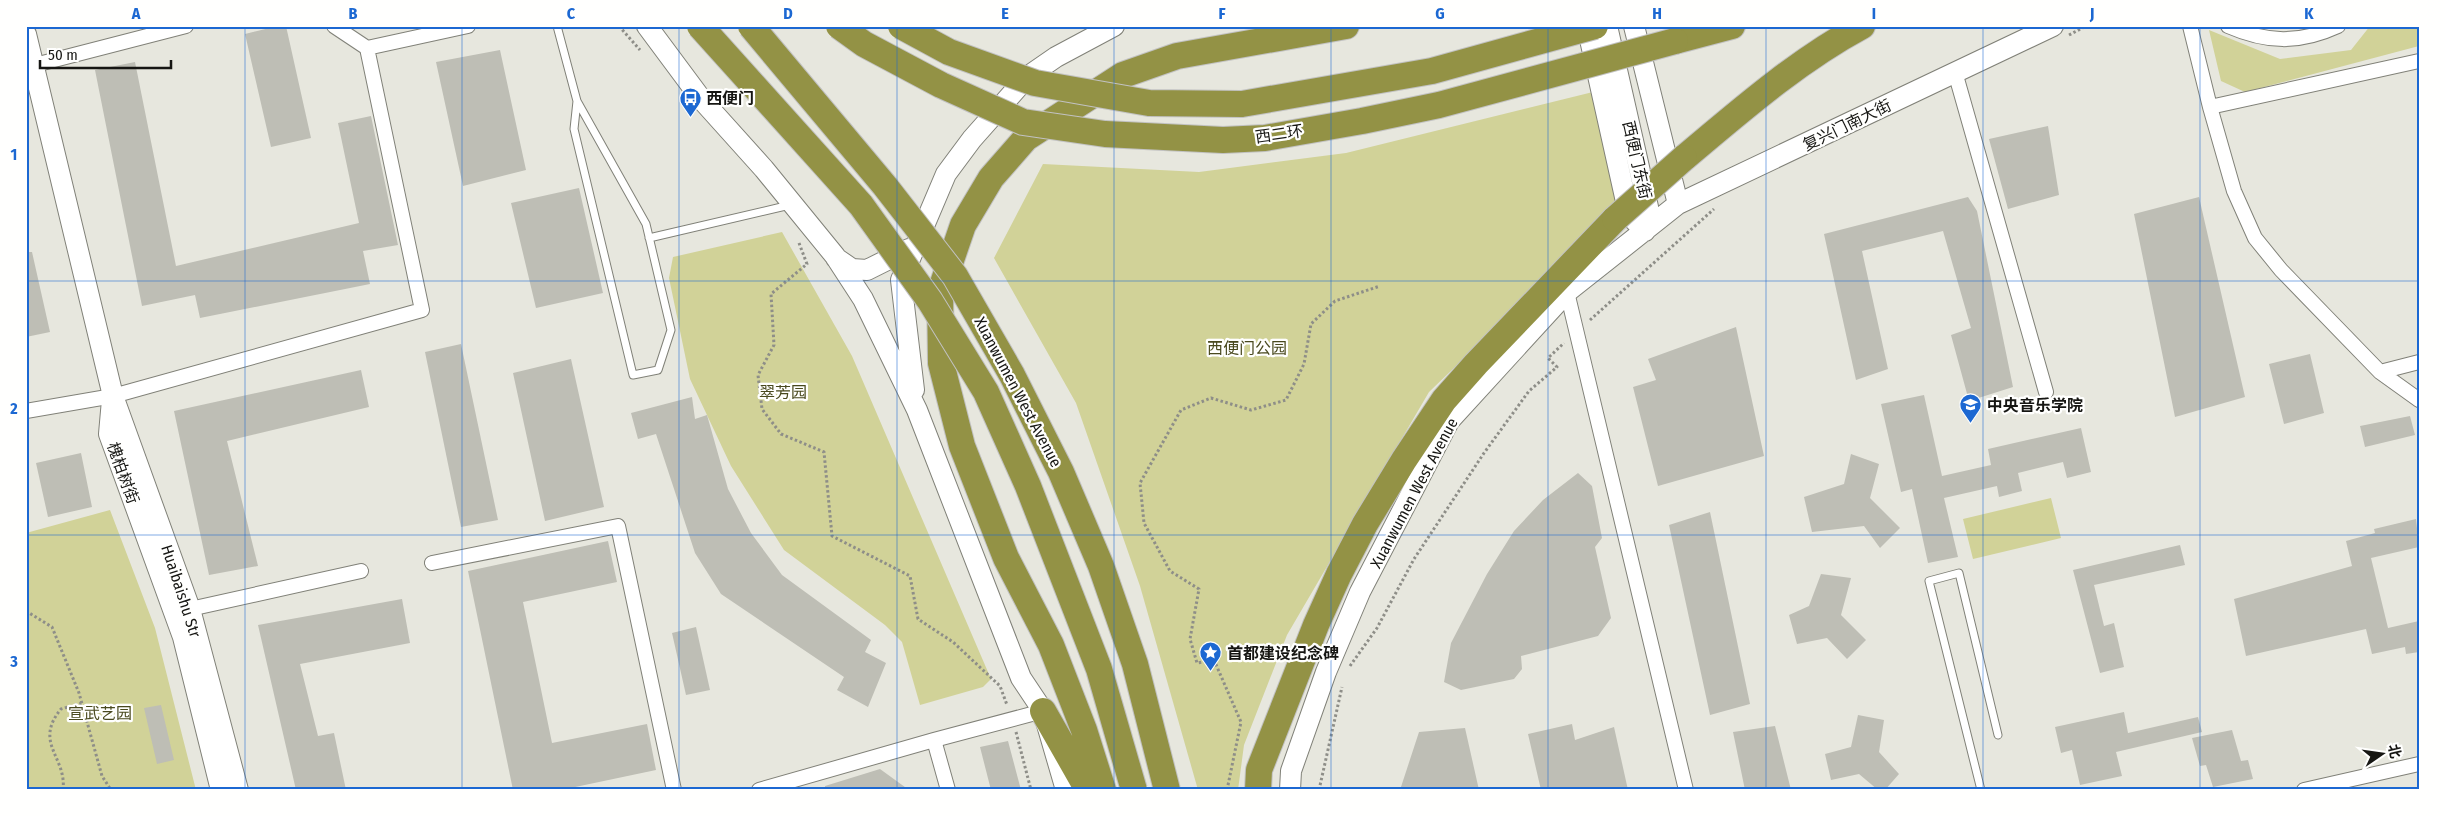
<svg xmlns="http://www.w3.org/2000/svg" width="2445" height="816" font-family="'Fira Sans Condensed','Noto Sans SC',sans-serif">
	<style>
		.green { fill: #d1d298 }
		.building { fill: #bebeb5 }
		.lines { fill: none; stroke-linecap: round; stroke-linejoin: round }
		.lane-casing { stroke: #808178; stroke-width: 9 }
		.street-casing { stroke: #808178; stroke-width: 16 }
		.secondary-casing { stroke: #808178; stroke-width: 22 }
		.highway-casing { stroke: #c2c2c2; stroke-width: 28 }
		.path { stroke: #8e8e88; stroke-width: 3; stroke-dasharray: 2.5 2.5; stroke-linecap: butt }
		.lane { stroke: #fff; stroke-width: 7 }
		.street { stroke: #fff; stroke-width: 14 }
		.secondary { stroke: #fff; stroke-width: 20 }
		.highway { stroke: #939245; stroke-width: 26 }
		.highway-bridge-casing { stroke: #c2c2c2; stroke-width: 28; stroke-linecap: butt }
		.highway-bridge { stroke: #939245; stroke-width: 26 }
		.grid { fill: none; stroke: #1c68d2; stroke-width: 1; stroke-opacity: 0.55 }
		.labels { text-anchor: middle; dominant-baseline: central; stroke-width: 4.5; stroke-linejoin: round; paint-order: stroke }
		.poi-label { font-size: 16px; font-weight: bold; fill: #161613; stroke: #fffffe; text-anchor: start }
		.street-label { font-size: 16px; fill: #161613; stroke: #fffffe }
		.park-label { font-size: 16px; fill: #49491e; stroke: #fffffe }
		.neatline { fill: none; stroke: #1c68d2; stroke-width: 2 }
		.grid-label { font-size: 16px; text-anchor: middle; font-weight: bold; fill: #1c68d2 }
	</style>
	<rect width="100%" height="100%" fill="#e7e7de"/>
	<path class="green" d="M 2370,26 L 2419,26 L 2419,46 L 2245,92 L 2221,81 L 2209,30 L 2280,59 L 2351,50 Z
		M 1593,92 L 1619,209 L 1429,392 L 1287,635 L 1244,745 L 1238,790 L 1198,790 L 1140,586 L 1076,403 L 994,258 L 1043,164 L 1199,172 L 1346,153 Z
		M 782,232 L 852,356 L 991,679 L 983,687 L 920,705 L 902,642 L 885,625 L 784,550 L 731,466 L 690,379 L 669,278 L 673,257 Z
		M 2051,498 L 2061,538 L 1973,559 L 1963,519 Z
		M 110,510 L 155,628 L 196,790 L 26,790 L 26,533 Z"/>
	<path class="building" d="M 278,26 L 286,26 L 311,138 L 271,147 L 245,34 Z
		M 500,50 L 526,170 L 463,186 L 436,62 Z
		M 135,62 L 176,266 L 359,223 L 338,123 L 371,116 L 398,245 L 363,251 L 370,284 L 200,318 L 195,295 L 142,306 L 95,70 Z
		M 2048,126 L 2059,195 L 2008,209 L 1989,139 Z
		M 579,188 L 603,293 L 536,308 L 511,203 Z
		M 1968,197 L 1977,211 L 2013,387 L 1969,401 L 1951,335 L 1971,328 L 1943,231 L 1862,251 L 1888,369 L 1856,380 L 1824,234 Z
		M 2199,197 L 2245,397 L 2175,417 L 2134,214 Z
		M 26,252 L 32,252 L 50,332 L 26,337 Z
		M 1736,327 L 1764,456 L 1658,486 L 1633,387 L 1656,380 L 1648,359 Z
		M 461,344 L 498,520 L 461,527 L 425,352 Z
		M 2310,354 L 2324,413 L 2284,424 L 2269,364 Z
		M 571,359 L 604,507 L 545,521 L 513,373 Z
		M 361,370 L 369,407 L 227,441 L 258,566 L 209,575 L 174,411 Z
		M 1924,395 L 1942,476 L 1991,465 L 1988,449 L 2081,428 L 2091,472 L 2067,478 L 2063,462 L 2018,473 L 2022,491 L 1999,497 L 1997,486 L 1944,498 L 1958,557 L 1928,563 L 1912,489 L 1901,492 L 1881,404 Z
		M 692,397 L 695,419 L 707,415 L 728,489 L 751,533 L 782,575 L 871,640 L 865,652 L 886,663 L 868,707 L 837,690 L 844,677 L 721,594 L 695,553 L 656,434 L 638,439 L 631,413 Z
		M 2410,416 L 2415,435 L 2365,447 L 2360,426 Z
		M 81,453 L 92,507 L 48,517 L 36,463 Z
		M 1851,454 L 1879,464 L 1870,498 L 1900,528 L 1880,548 L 1864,526 L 1812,532 L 1804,497 L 1844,484 Z
		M 1578,473 L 1592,486 L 1602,538 L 1595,547 L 1611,618 L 1598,636 L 1521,656 L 1522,669 L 1514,679 L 1461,690 L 1444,682 L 1451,643 L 1487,574 L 1514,531 L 1543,500 Z
		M 1710,512 L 1750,704 L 1710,715 L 1669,525 Z
		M 2416,519 L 2419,547 L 2371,558 L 2388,628 L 2419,621 L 2419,652 L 2406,654 L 2405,647 L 2372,654 L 2366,629 L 2246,656 L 2234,599 L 2352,566 L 2346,541 L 2375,533 L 2374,529 Z
		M 608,541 L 617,582 L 523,602 L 552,743 L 647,724 L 656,770 L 561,790 L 513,790 L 468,571 Z
		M 2180,545 L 2185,565 L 2094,585 L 2104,626 L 2114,623 L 2124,667 L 2100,673 L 2073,570 Z
		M 1821,574 L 1851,578 L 1841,615 L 1866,640 L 1847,659 L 1827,638 L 1797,644 L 1789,615 L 1809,606 Z
		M 402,599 L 410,643 L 300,664 L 318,736 L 334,733 L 346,790 L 296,790 L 258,625 Z
		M 696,627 L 710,690 L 686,695 L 672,633 Z
		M 161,705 L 174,760 L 157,764 L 144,708 Z
		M 2124,712 L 2128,733 L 2198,717 L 2202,732 L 2116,752 L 2122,776 L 2080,785 L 2072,750 L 2061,753 L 2055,727 Z
		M 1858,715 L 1884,720 L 1879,752 L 1899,774 L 1885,790 L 1878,790 L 1859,774 L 1831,780 L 1825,754 L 1851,747 Z
		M 1572,724 L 1575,740 L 1614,727 L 1628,790 L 1541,790 L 1528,734 Z
		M 1775,726 L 1791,790 L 1745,790 L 1733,732 Z
		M 1465,728 L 1479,790 L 1400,790 L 1419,732 Z
		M 2232,730 L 2241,761 L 2248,760 L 2253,779 L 2213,787 L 2206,765 L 2200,766 L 2192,738 Z
		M 1008,741 L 1021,790 L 991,790 L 980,747 Z
		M 880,769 L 909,790 L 825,790 L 825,786 Z"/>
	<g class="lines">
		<defs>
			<path id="lane" d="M 557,26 L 577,101 L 646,224 L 671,330 L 658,370 L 633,375 L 574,129 L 577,101
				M 649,238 L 790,205
				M 1981,790 L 1929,581 L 1959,573 L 1998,735"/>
			<path id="street" d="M 2190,26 L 2210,107 L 2234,191 L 2255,238 L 2281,270 L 2380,372 L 2419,400
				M 2228,26 C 2267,43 2299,44 2338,26
				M 367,48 L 468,26
				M 27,67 L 186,26
				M 1955,72 L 2046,392
				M 2210,107 L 2419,61
				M 1567,292 L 1686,790
				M 2380,372 L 2419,362
				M 26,411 L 113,396 L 422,310 L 367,48 L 334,26
				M 432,563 L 618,526 L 674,790
				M 190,609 L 361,571
				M 934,740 L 948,790
				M 759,790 L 934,740 L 1043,711
				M 2304,790 L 2419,764"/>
			<path id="secondary" d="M 647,26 L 702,100 L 764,169 L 835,256 L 863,299 L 917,410 L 1021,678 L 1043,711 L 1066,790
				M 1587,26 L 1629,215 L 1645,231
				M 1607,26 L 1648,207 L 1645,231
				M 1634,26 L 1678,204
				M 26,34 L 113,396 L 190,609 L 238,790
				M 836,258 L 852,269 L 867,270 L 909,249
				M 914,390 L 901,280 L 946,174 L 972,139 L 1027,77 L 1056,57 L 1114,26
				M 112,400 L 109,434 L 183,637 L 221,790
				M 1290,790 L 1291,771 L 1326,672 L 1360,592 L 1449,421 L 1567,292 L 1678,204 L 2053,26"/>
			<path id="highway" d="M 1675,41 L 1732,26
				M 1684,158 C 1740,111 1797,61 1862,26
				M 1043,711 L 1088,790
				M 1103,790 L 1084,730 L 1051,645 L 1006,558 L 962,446 L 941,363 L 940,292 L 963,225 L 991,178 L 1026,138 L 1123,75 L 1177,56 L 1346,26
				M 1258,790 L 1259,770 L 1316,625 L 1339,574 L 1365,524 L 1404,460 L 1444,400 L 1476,364 L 1615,219"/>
		</defs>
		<use href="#lane" class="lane-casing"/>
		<use href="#street" class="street-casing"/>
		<use href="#secondary" class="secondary-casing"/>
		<use href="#highway" class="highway-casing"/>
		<path class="path" d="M 619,26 L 640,50
			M 2069,35 L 2086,26
			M 799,243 L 807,264 L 771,294 L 774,345 L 758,375 L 762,409 L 781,434 L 824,452 L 832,536 L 910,576 L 918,619 L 953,642 L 1000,686 L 1007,705
			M 1590,320 L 1714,209
			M 26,611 L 52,627 L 79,693 L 102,776 L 111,790
			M 1350,666 L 1377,628 L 1414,559 L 1484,453 L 1529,391 L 1557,367 L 1548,358 L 1564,343
			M 1016,732 L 1031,790
			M 63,790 C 67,757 33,743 61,709 L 82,703
			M 1227,790 L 1241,722 L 1214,660 L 1197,663 L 1190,639 L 1199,589 L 1170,571 L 1144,523 L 1140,483 L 1181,410 L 1211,398 L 1251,410 L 1286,400 L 1304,364 L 1311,324 L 1335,301 L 1380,286
			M 1319,790 L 1342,687"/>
		<use href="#lane" class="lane"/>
		<use href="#street" class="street"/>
		<use href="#secondary" class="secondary"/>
		<use href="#highway" class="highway"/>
		<defs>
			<path id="highway-bridge" d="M 700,26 L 861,205 L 930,301 L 986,392 L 1028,486 L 1099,669 L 1134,790
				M 751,26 L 885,186 L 955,276 L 1012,375 L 1061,472 L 1101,566 L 1135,664 L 1167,790
				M 839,26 L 864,44 L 941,85 L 1023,122 L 1105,134 L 1223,140 L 1265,138 L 1362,121 L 1439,105 L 1675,41
				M 901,26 L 949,52 L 1035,83 L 1149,103 L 1242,104 L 1432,71 L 1595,26
				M 1615,219 L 1684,158"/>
		</defs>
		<use href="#highway-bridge" class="highway-bridge-casing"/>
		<use href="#highway-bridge" class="highway-bridge"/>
	</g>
	<path class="grid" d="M 245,26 L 245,790M 462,26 L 462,790M 679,26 L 679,790M 897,26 L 897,790M 1114,26 L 1114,790M 1331,26 L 1331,790M 1548,26 L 1548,790M 1766,26 L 1766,790M 1983,26 L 1983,790M 2200,26 L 2200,790M 26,281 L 2419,281M 26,535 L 2419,535"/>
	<defs>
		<symbol id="bus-pin" viewBox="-11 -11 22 30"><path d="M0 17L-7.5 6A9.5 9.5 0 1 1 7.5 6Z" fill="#1c68d2" stroke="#fffffe"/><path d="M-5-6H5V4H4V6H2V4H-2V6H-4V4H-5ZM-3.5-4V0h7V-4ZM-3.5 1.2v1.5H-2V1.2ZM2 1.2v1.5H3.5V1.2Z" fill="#fff"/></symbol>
		<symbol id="university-pin" viewBox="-11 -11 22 30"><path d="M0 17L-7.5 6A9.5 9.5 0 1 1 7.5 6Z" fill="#1c68d2" stroke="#fffffe"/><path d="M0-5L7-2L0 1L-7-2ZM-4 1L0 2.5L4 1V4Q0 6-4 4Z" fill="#fff"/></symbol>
		<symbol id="sight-pin" viewBox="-11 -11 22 30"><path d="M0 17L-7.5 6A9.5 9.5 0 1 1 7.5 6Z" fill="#1c68d2" stroke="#fffffe"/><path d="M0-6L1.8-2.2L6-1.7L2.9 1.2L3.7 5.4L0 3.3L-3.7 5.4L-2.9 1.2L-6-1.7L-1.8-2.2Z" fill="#fff"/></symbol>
	</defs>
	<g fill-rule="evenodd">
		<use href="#bus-pin" x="678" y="86" width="25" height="34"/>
		<use href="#university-pin" x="1958" y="392" width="25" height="34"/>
		<use href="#sight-pin" x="1198" y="640" width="25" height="34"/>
	</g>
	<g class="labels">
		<g class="poi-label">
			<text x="706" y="98">西便门</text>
			<text x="1987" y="405">中央音乐学院</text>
			<text x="1227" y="653">首都建设纪念碑</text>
		</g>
		<g class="street-label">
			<text transform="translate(1847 125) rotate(-26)">复兴门南大街</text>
			<text transform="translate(1279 134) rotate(-8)">西二环</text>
			<text transform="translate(1637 160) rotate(77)">西便门东街</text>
			<text transform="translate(1018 392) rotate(62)">Xuanwumen West Avenue</text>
			<text transform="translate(123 473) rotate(70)">槐柏树街</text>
			<text transform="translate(1414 493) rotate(-62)">Xuanwumen West Avenue</text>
			<text transform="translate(181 591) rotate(72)">Huaibaishu Str</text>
		</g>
		<g class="park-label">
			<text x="1247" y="348">西便门公园</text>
			<text x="783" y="392">翠芳园</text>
			<text x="100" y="713">宣武艺园</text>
		</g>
	</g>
	<rect width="2445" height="816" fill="none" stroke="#fffffe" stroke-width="55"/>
	<g transform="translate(2382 754) rotate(77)" stroke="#fffffe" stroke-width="4" paint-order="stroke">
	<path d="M0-4L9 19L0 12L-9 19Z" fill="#161613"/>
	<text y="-8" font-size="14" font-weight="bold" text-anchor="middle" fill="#161613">北</text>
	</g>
	<path d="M40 60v8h131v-8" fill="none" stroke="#161613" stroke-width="2.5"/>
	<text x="48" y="60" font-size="15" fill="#161613" stroke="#fffffe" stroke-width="4" paint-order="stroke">50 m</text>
	<rect x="28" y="28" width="2390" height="760" class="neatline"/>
	<g class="grid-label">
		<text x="136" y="19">A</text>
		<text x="353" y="19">B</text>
		<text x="571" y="19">C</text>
		<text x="788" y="19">D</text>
		<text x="1005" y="19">E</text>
		<text x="1222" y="19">F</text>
		<text x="1440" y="19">G</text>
		<text x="1657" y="19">H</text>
		<text x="1874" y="19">I</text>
		<text x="2092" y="19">J</text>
		<text x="2309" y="19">K</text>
		<text x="14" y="160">1</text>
		<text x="14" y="414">2</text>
		<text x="14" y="667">3</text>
	</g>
</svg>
